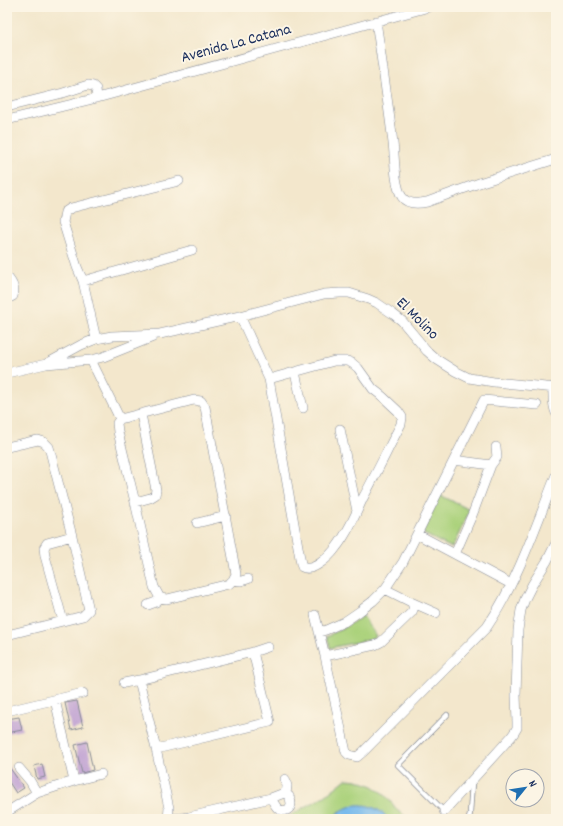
<svg xmlns="http://www.w3.org/2000/svg" width="563" height="826" font-family="Dekko,sans-serif">
	<style>
		.green { fill: #abd27c; stroke: #63806d }
		.water { fill: #76b9ec; stroke: #4874a5 }
		.building { fill: #be9fd2 }
		.lines { fill: none; stroke-linecap: round; stroke-linejoin: round }
		.service-casing { stroke: #878b95; stroke-width: 6 }
		.minor-casing { stroke: #878b95; stroke-width: 10 }
		.service { stroke: #fff; stroke-width: 4.5 }
		.minor { stroke: #fff; stroke-width: 9 }
		.labels { text-anchor: middle; dominant-baseline: central; stroke-width: 4; stroke-linejoin: round; paint-order: stroke }
		.street-label { font-size: 16px; fill: #1b2f5e; stroke: #fcf5e5 }
	</style>
	<rect width="100%" height="100%" fill="#fcf5e5"/>
	<filter id="ink" filterUnits="userSpaceOnUse"><feTurbulence type="fractalNoise" baseFrequency=".025" numOctaves="2"/><feDisplacementMap in="SourceGraphic" scale="8" xChannelSelector="R" yChannelSelector="G"/><feConvolveMatrix kernelMatrix="1 2 1 2 8 2 1 2 1" color-interpolation-filters="sRGB"/></filter>
	<filter id="wash" filterUnits="userSpaceOnUse"><feTurbulence type="fractalNoise" baseFrequency=".012" numOctaves="4" result="noise"/><feDisplacementMap in="SourceGraphic" scale="16" xChannelSelector="R" yChannelSelector="G"/><feGaussianBlur stdDeviation="0.9" result="paint"/><feColorMatrix in="noise" values="0 0 0 0 0 0 0 0 0 0 0 0 0 0 0 0 0 1.4 0 .05"/><feComposite in="paint" operator="in"/></filter>
	<g filter="url(#wash)">
		<rect width="100%" height="100%" fill="#f3e7cc"/>
		<path class="green" d="M 440,495 L 470,510 L 453,546 L 450,547 L 422,533 Z
			M 363,616 L 376,636 L 371,639 L 330,648 L 327,636 L 344,628 Z
			M 346,779 L 357,780 L 373,786 L 385,795 L 399,812 L 410,819 L 389,819 L 384,814 L 340,811 L 331,819 L 284,819 L 325,796 Z"/>
		<path class="water" d="M 356,805 C 369,804 380,809 389,819 L 331,819 C 338,812 346,807 356,805 Z"/>
		<g id="blocks">
			<path class="building" d="M 77,701 L 83,727 L 71,730 L 65,703 Z
				M 19,717 L 22,730 L 7,733 L 7,719 Z
				M 87,742 L 93,770 L 82,773 L 75,745 Z
				M 7,764 L 24,788 L 16,793 L 7,779 Z
				M 42,764 L 45,777 L 37,779 L 34,766 Z"/>
		</g>
	</g>
	<g filter="url(#ink)">
		<use href="#blocks" fill-opacity="0" stroke="#878b95" stroke-width="1"/>
		<g class="lines">
			<defs>
				<path id="service" d="M 444,811 L 398,765 L 447,715
					M 469,819 L 470,813 L 472,783"/>
				<path id="minor" d="M 376,21 C 382,62 388,102 393,143 C 395,158 394,184 402,197 C 408,205 418,204 427,202 L 482,182 L 556,159
					M 7,107 L 63,93 L 88,85 L 93,86 L 96,89 L 97,98
					M 7,120 L 97,98 L 429,7
					M 7,278 L 9,279 C 13,284 15,290 13,296 L 7,299
					M 83,281 L 192,250
					M 240,316 L 269,379 L 301,564 L 302,567 C 312,573 329,557 335,549 C 347,534 355,516 363,498 C 376,474 388,449 401,424 L 402,417 L 398,411 L 382,396 L 373,389 L 358,368 L 352,363 L 347,361 L 334,361 L 269,379
					M 96,339 L 83,281 L 77,267 L 63,222 L 65,212 L 71,208 L 179,181
					M 91,360 L 120,419
					M 46,364 L 81,345 L 96,339 L 112,336 L 160,334 L 240,316 L 324,294 L 340,293 L 349,293 L 368,299 L 377,303 L 393,314 L 402,321 L 427,351 L 436,359 L 455,371 L 469,378 L 494,382 L 556,388
					M 295,372 L 303,408
					M 7,373 L 46,364 L 91,360 L 103,357 L 153,337
					M 553,387 C 553,396 552,404 556,413
					M 194,400 L 201,401 L 205,407 L 236,574 L 233,580 L 229,584 L 167,599 L 160,598 L 154,587 L 135,502 L 118,432 L 117,423 L 120,419 Z
					M 340,429 L 357,511
					M 7,447 L 38,440 L 44,442 L 49,447 L 72,536 L 89,610 L 83,616 L 7,635
					M 454,460 L 491,465 L 473,513 L 455,554
					M 491,465 L 497,457 L 496,447
					M 135,502 L 150,498 L 155,495 L 156,490 L 141,414
					M 197,523 L 226,516
					M 417,534 L 511,584
					M 233,580 L 241,581 L 248,579
					M 411,602 L 436,613
					M 148,605 L 156,602 L 160,598
					M 315,615 L 325,656 L 346,752 L 349,755 L 357,757 L 363,752 L 487,627 C 517,582 536,526 556,475
					M 63,621 L 45,556 L 44,548 L 47,543 L 72,536
					M 319,632 L 326,630 L 344,622 L 360,611 L 373,601 L 385,589 L 403,562 L 484,400 L 537,405
					M 325,656 L 375,645 L 381,642 L 412,612 L 414,607 L 411,602 L 385,589
					M 139,680 L 156,749 L 169,808 L 168,819
					M 124,683 L 139,680 L 253,652 L 268,647
					M 55,700 L 74,781
					M 7,711 L 83,693
					M 156,749 L 270,722 L 253,652
					M 19,768 L 30,781 L 37,793
					M 285,779 L 287,786 L 286,794
					M 444,811 L 511,737 L 514,733 L 517,728 L 517,722 L 516,695 L 518,630 L 521,610 L 525,599 L 532,585 L 547,561 L 556,543
					M 7,812 L 37,793 L 74,781 L 101,774
					M 168,818 L 181,818 L 189,817 L 271,798 L 284,793 L 289,796 C 291,801 293,806 287,810 C 278,813 275,805 271,798"/>
			</defs>
			<use href="#service" class="service-casing"/>
			<use href="#minor" class="minor-casing"/>
			<use href="#service" class="service"/>
			<use href="#minor" class="minor"/>
		</g>
	</g>
	<g class="labels">
		<g class="street-label">
			<text transform="translate(236 44) rotate(-15)">Avenida La Catana</text>
			<text transform="translate(417 319) rotate(45)">El Molino</text>
		</g>
	</g>
	<rect width="563" height="826" fill="none" stroke="#fcf5e5" stroke-width="24"/>
	<g transform="translate(525 788) rotate(60)"><circle r="19" fill="#fcf5e5" stroke="#a2a6af"/>
	<path d="M0-3L7 15L0 10L-7 15Z" fill="#1f6fb2"/>
	<text y="-6" font-size="11" font-weight="bold" text-anchor="middle" fill="#1b2f5e">N</text>
	</g>
</svg>
